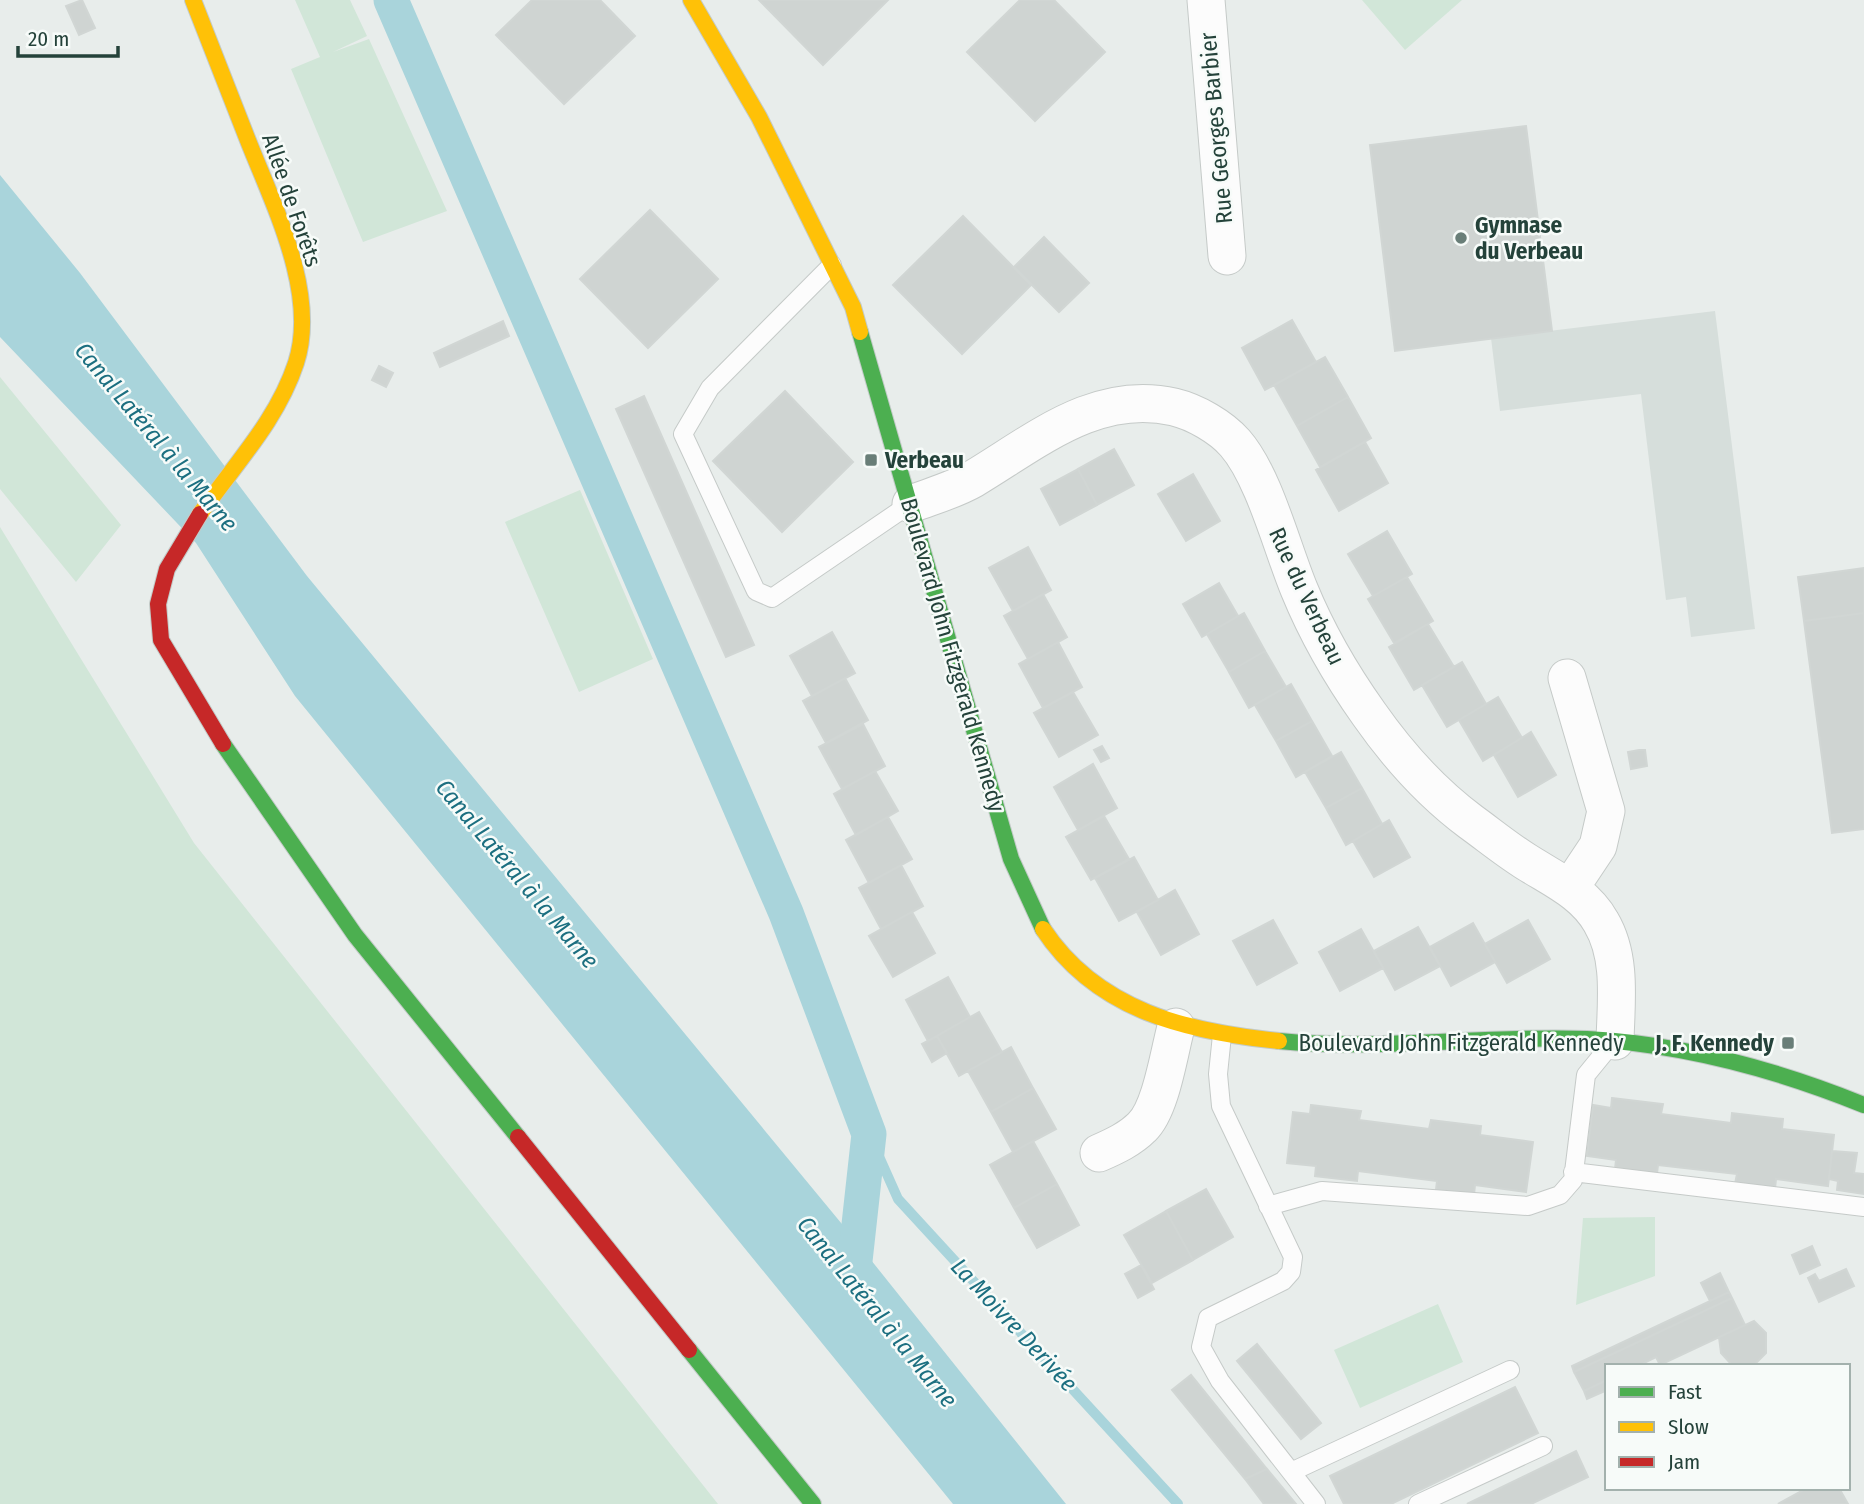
<svg xmlns="http://www.w3.org/2000/svg" width="1864" height="1504" viewBox="0 0 1864 1504" font-family="'Fira Sans Condensed',sans-serif">
	<style>
		.built { fill: #d6dedb }
		.green { fill: #d1e6d8 }
		.water { fill: #a9d4db }
		.lines { fill: none; stroke-linecap: round; stroke-linejoin: round }
		.stream { stroke: #a9d4db; stroke-width: 10 }
		.canal { stroke: #a9d4db; stroke-width: 35 }
		.building { fill: #cfd4d2; stroke: #d1d6d4; stroke-width: 2 }
		.lane-casing { stroke: #c5cac8; stroke-width: 20 }
		.street-casing { stroke: #c5cac8; stroke-width: 39 }
		.fast-casing { stroke: #c3cbc8; stroke-width: 18 }
		.slow-casing { stroke: #c3cbc8; stroke-width: 18 }
		.jam-casing { stroke: #c3cbc8; stroke-width: 18 }
		.lane { stroke: #fcfcfc; stroke-width: 18 }
		.street { stroke: #fcfcfc; stroke-width: 37 }
		.fast { stroke: #4caf50; stroke-width: 16 }
		.slow { stroke: #ffc107; stroke-width: 16 }
		.jam { stroke: #c62828; stroke-width: 16 }
		.poi-dot { fill: #697e78; stroke: #f7fbf9; stroke-width: 2.5 }
		.labels { text-anchor: middle; stroke-width: 5; stroke-linejoin: round; paint-order: stroke }
		.street-label { font-size: 23px; fill: #24423a; stroke: #f7fbf9 }
		.poi-label { font-size: 23px; font-weight: bold; fill: #24423a; stroke: #f7fbf9; text-anchor: start }
		.water-label { font-size: 24px; font-style: italic; fill: #1c6f80; stroke: #f7fbf9 }
	</style>
	<rect width="100%" height="100%" fill="#e8edeb"/>
	<path class="built" d="M1715 311 1755 629 1691 637 1686 597 1666 600 1641 394 1500 411 1491 338Z"/>
	<path class="green" d="M295 0H350L367 36 333 52 369 39 447 211 363 242 291 69 320 57Z
		M1362 0H1462L1405 50Z
		M0 377 121 525 76 582 0 489Z
		M580 490 653 659 579 692 505 522Z
		M0 527 194 843 718 1504H0Z
		M1655 1217V1276L1576 1305 1583 1218Z
		M1438 1304 1463 1362 1360 1408 1334 1350Z"/>
	<path class="water" d="M0 175 80 273 307 576 851 1235 1066 1504H953L295 696 196 543 0 337Z"/>
	<g class="lines">
		<path class="stream" d="M869 1134 898 1199 1178 1504"/>
		<path class="canal" d="M391 0 786 913 869 1134 853 1279"/>
	</g>
	<path class="building" d="M82 0 95 28 79 35 66 6Z
		M532 0H600L635 36 564 104 496 35Z
		M759 0H888L823 65Z
		M1020 0H1054L1105 52 1035 121 967 52Z
		M1526 126 1552 331 1395 351 1370 145Z
		M650 210 718 279 648 348 580 279Z
		M963 216 1031 285 962 354 893 285Z
		M1044 237 1089 283 1059 312 1014 267Z
		M1292 320 1316 362 1265 390 1242 348Z
		M503 321 509 336 440 367 434 353Z
		M1325 357 1348 397 1297 426 1274 385Z
		M379 366 393 373 386 387 372 380Z
		M785 391 853 462 782 532 713 461Z
		M644 396 754 645 726 657 616 409Z
		M1348 397 1371 438 1320 467 1297 426Z
		M1365 442 1388 483 1339 511 1316 470Z
		M1114 449 1134 485 1097 505 1078 469Z
		M1078 469 1097 505 1060 525 1041 489Z
		M1193 474 1220 521 1186 541 1158 494Z
		M1387 531 1412 574 1373 596 1348 554Z
		M1028 547 1051 590 1013 611 989 568Z
		M1864 568V613L1804 621 1798 577Z
		M1407 577 1433 621 1394 643 1368 599Z
		M1219 583 1238 616 1202 637 1183 604Z
		M1043 594 1067 637 1028 659 1004 616Z
		M1244 613 1265 651 1229 672 1207 634Z
		M1864 613V829L1832 833 1804 621Z
		M1428 624 1454 667 1414 690 1389 647Z
		M832 632 855 673 812 696 790 656Z
		M1058 642 1082 687 1043 708 1019 664Z
		M1265 651 1286 687 1249 708 1229 672Z
		M1462 662 1486 704 1447 727 1422 685Z
		M845 678 868 720 826 743 803 701Z
		M1291 684 1312 721 1276 741 1255 705Z
		M1073 692 1098 735 1059 757 1034 713Z
		M1498 697 1522 738 1483 761 1459 720Z
		M1312 721 1332 756 1296 777 1276 741Z
		M863 724 885 766 842 789 819 747Z
		M1531 732 1556 775 1518 797 1494 755Z
		M1102 746 1109 758 1101 762 1094 750Z
		M1639 750H1645L1647 766 1631 769 1628 752Z
		M1341 752 1362 788 1326 808 1305 772Z
		M1093 764 1117 808 1078 830 1054 787Z
		M875 771 898 811 856 835 834 794Z
		M1362 788 1382 824 1346 845 1326 808Z
		M1104 816 1129 859 1091 880 1066 837Z
		M888 817 912 859 869 883 846 840Z
		M1389 820 1410 857 1374 877 1353 841Z
		M1134 857 1158 900 1119 921 1095 878Z
		M901 865 923 906 881 929 859 888Z
		M1175 890 1199 934 1161 955 1137 912Z
		M912 912 935 953 893 977 869 936Z
		M1273 920 1297 963 1257 985 1233 941Z
		M1528 920 1550 959 1507 983 1485 944Z
		M1473 923 1495 962 1451 986 1430 947Z
		M1418 927 1440 966 1395 990 1374 951Z
		M1361 929 1383 968 1340 991 1319 952Z
		M948 977 970 1017 928 1041 906 1000Z
		M979 1012 1002 1052 959 1076 937 1036Z
		M937 1036 947 1053 932 1062 922 1044Z
		M1011 1047 1033 1088 991 1112 968 1071Z
		M1033 1088 1056 1129 1013 1152 991 1112Z
		M1612 1098 1663 1104 1661 1114 1731 1123 1732 1113 1783 1119 1782 1129 1834 1135 1828 1186 1776 1179 1775 1189 1735 1184 1737 1174 1658 1165 1657 1174 1615 1169 1616 1160 1587 1156 1593 1105 1611 1108Z
		M1311 1105 1361 1111 1359 1120 1429 1129 1431 1120 1481 1126 1480 1135 1533 1142 1526 1192 1475 1185 1474 1195 1436 1190 1437 1181 1358 1171 1357 1181 1315 1176 1316 1166 1287 1163 1293 1112 1310 1114Z
		M1033 1141 1057 1184 1014 1208 990 1165Z
		M1832 1151 1857 1153 1854 1173 1864 1174V1194L1837 1190 1838 1181 1829 1179Z
		M1057 1184 1079 1225 1037 1248 1014 1208Z
		M1206 1189 1233 1237 1193 1260 1166 1211Z
		M1166 1211 1193 1260 1152 1283 1124 1235Z
		M1812 1246 1820 1265 1800 1274 1792 1255Z
		M1141 1265 1154 1289 1138 1298 1125 1274Z
		M1846 1269 1854 1286 1819 1302 1808 1278 1815 1274 1819 1281Z
		M1720 1273 1729 1292 1710 1301 1701 1283Z
		M1729 1292 1732 1298 1574 1372 1572 1366Z
		M1732 1298 1745 1325 1660 1365 1656 1357 1638 1366H1607V1380L1584 1391 1574 1372Z
		M1754 1321 1766 1333V1353L1754 1365H1732L1721 1353 1719 1337Z
		M1257 1344 1321 1423 1301 1439 1237 1361Z
		M1191 1375 1267 1469 1245 1479 1172 1390Z
		M1607 1380V1390L1587 1399 1584 1391Z
		M1515 1387 1538 1433 1391 1504H1344L1330 1476Z
		M1576 1451 1588 1477 1531 1504H1467Z
		M1267 1469 1296 1504H1264L1245 1479Z
		M1807 1488H1839L1848 1504H1778Z"/>
	<g class="lines">
		<defs>
			<path id="lane" d="M832 265 710 388 683 434 756 591 772 598 910 504
				M1222 1035 1218 1074 1221 1106 1293 1257 1291 1272 1283 1281 1208 1318 1201 1347 1220 1381 1316 1504
				M1573 1172 1864 1207
				M1268 1206 1322 1191 1528 1206 1560 1195 1573 1180 1586 1075 1613 1042
				M1291 1472 1510 1370
				M1418 1504 1543 1446"/>
			<path id="street" d="M1206 0 1227 256
				M911 504C932 496 954 490 973 479 1035 442 1096 389 1174 407 1195 412 1221 427 1235 443 1264 476 1282 548 1299 589 1317 633 1342 676 1369 714 1397 754 1432 793 1471 822 1489 835 1506 849 1525 861 1553 879 1584 892 1601 922 1622 957 1616 1002 1615 1041
				M1567 678 1606 811 1598 846 1570 888
				M1099 1153C1115 1146 1130 1139 1142 1127 1161 1109 1169 1053 1176 1027"/>
			<path id="fast" d="M860 332 1011 859 1043 929
				M223 744 355 935 518 1137
				M1279 1041C1382 1051 1484 1035 1587 1039 1683 1044 1775 1069 1864 1105
				M689 1350 813 1504"/>
			<path id="slow" d="M193 0C211 46 229 92 247 138 272 202 319 293 296 363 277 421 234 465 200 514
				M691 0 759 117 853 307 860 332
				M1043 929C1097 1011 1188 1032 1279 1041"/>
			<path id="jam" d="M200 514 167 569 158 604 161 640 223 744
				M518 1137 689 1350"/>
		</defs>
		<use href="#lane" class="lane-casing"/>
		<use href="#street" class="street-casing"/>
		<use href="#fast" class="fast-casing"/>
		<use href="#slow" class="slow-casing"/>
		<use href="#jam" class="jam-casing"/>
		<use href="#lane" class="lane"/>
		<use href="#street" class="street"/>
		<use href="#fast" class="fast"/>
		<use href="#slow" class="slow"/>
		<use href="#jam" class="jam"/>
	</g>
	<g class="poi-dot">
		<circle cx="1461" cy="238" r="7"/>
		<rect x="864" y="453" width="14" height="14" rx="3.5"/>
		<rect x="1781" y="1036" width="14" height="14" rx="3.5"/>
	</g>
	<g class="labels">
		<g class="street-label">
			<text transform="translate(1216 128) rotate(-95)" y="8">Rue Georges Barbier</text>
			<text transform="translate(292 200) rotate(71)" y="8">Allée de Forêts</text>
			<text transform="translate(1307 596) rotate(65)" y="8">Rue du Verbeau</text>
			<text transform="translate(953 655) rotate(74)" y="8">Boulevard John Fitzgerald Kennedy</text>
			<text x="1461" y="1051">Boulevard John Fitzgerald Kennedy</text>
		</g>
		<g class="poi-label">
			<text x="1475" y="233">Gymnase<tspan x="1475" dy="26">du Verbeau</tspan></text>
			<text x="885" y="468">Verbeau</text>
			<text x="1774" y="1051" text-anchor="end">J. F. Kennedy</text>
		</g>
		<g class="water-label">
			<text transform="translate(156 437) rotate(50)" y="8">Canal Latéral à la Marne</text>
			<text transform="translate(517 874) rotate(50)" y="8">Canal Latéral à la Marne</text>
			<text transform="translate(877 1312) rotate(51)" y="8">Canal Latéral à la Marne</text>
			<text transform="translate(1014 1325) rotate(47)" y="8">La Moivre Derivée</text>
		</g>
	</g>
	<rect x="1605" y="1364" width="245" height="126" fill="#f7fbf9" stroke="#a3b1ad" stroke-width="2"/>
	<rect x="1619" y="1387" width="35" height="10" fill="#4caf50" stroke="#a3b1ad" stroke-width="2"/>
	<text x="1668" y="1399" font-size="21" fill="#24423a">Fast</text>
	<rect x="1619" y="1422" width="35" height="10" fill="#ffc107" stroke="#a3b1ad" stroke-width="2"/>
	<text x="1668" y="1434" font-size="21" fill="#24423a">Slow</text>
	<rect x="1619" y="1457" width="35" height="10" fill="#c62828" stroke="#a3b1ad" stroke-width="2"/>
	<text x="1668" y="1469" font-size="21" fill="#24423a">Jam</text>
	<path d="M18 46v10h100v-10" fill="none" stroke="#24423a" stroke-width="3.5"/>
	<text x="28" y="46" font-size="21" fill="#24423a" stroke="#f7fbf9" stroke-width="5" paint-order="stroke">20 m</text>
</svg>
